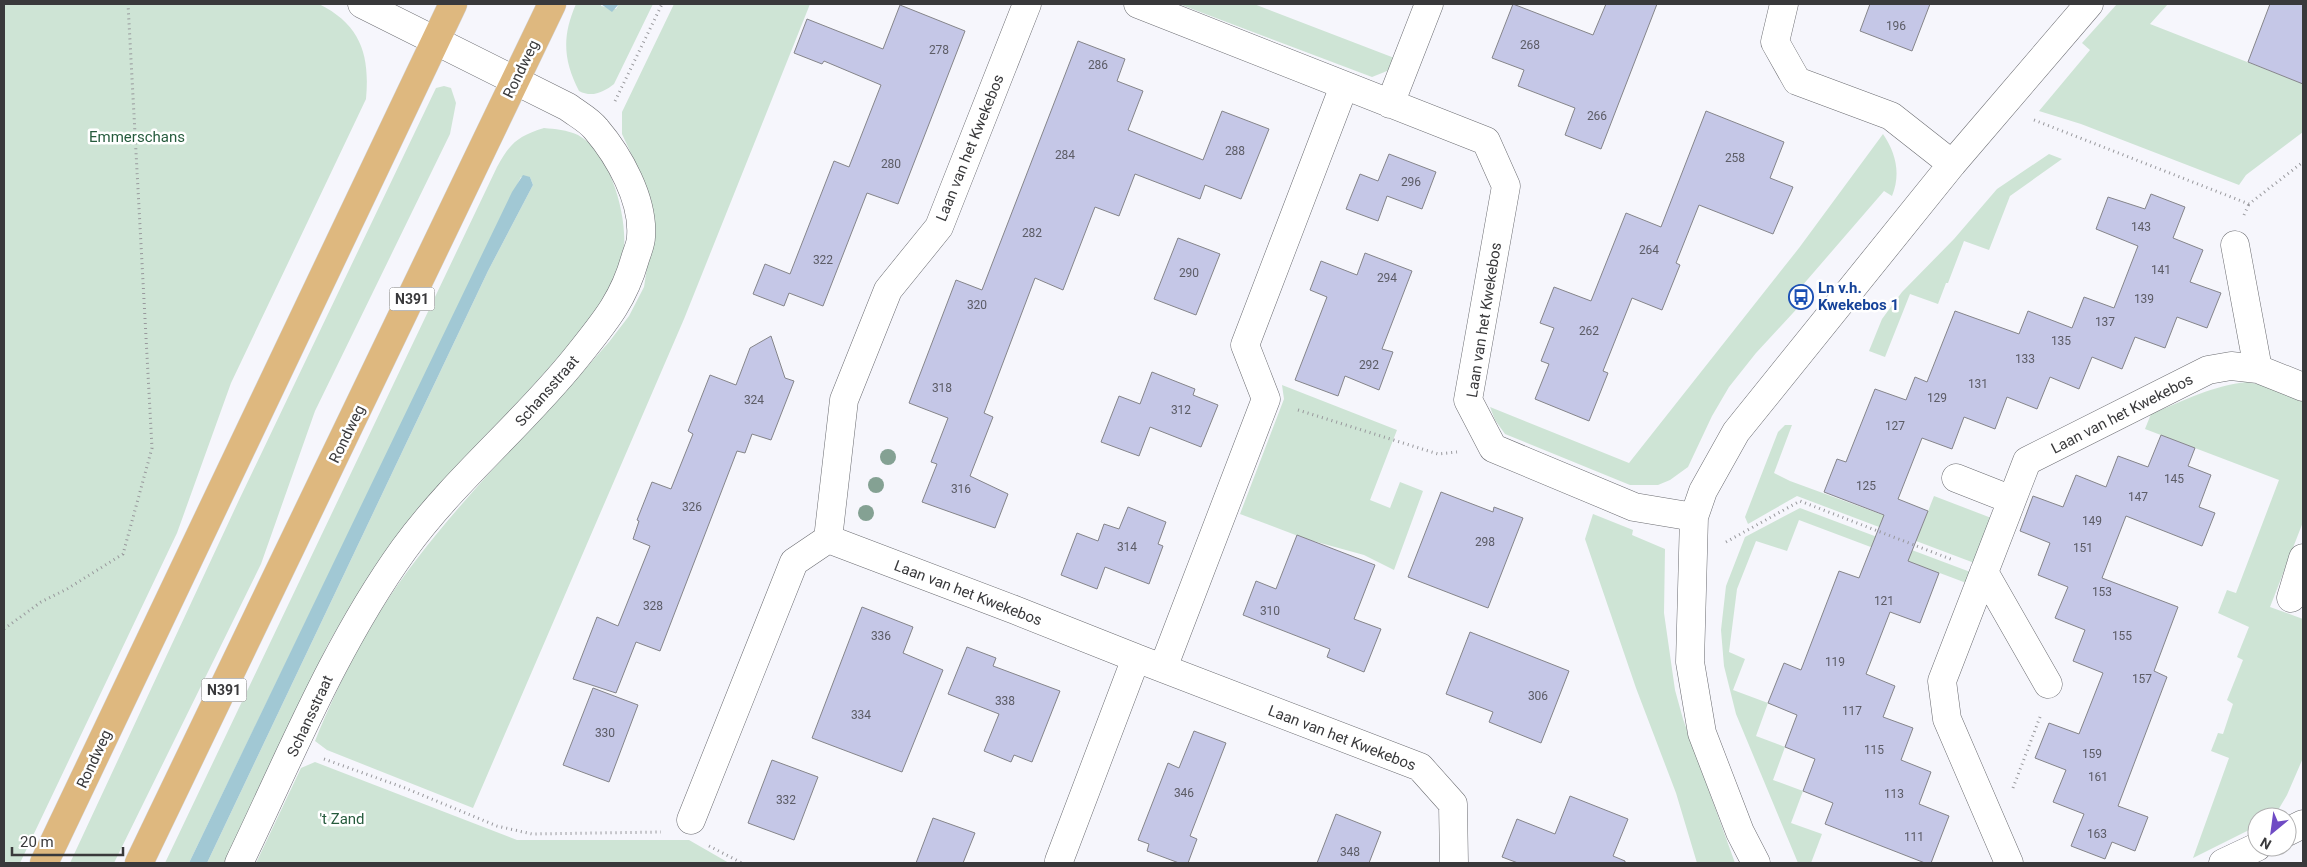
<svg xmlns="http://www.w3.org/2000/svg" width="2307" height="867" viewBox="0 0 2307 867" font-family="Roboto,sans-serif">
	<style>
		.green { fill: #cee4d5 }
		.water { fill: #a1c8d4 }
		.building { fill: #c5c7e7; stroke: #85858a }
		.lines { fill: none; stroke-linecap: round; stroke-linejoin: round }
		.street-casing { stroke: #6b6c71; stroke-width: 29 }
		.primary-casing { stroke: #d3d3d4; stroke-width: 29 }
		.path { stroke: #98989c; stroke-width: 3; stroke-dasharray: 1 4; stroke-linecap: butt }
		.street { stroke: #fff; stroke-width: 28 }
		.primary { stroke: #deb87f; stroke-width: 28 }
		.tree { fill: #84a193 }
		.labels { text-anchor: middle; stroke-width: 5; stroke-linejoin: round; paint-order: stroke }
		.number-label { font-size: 12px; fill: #5c5c66 }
		.shield { fill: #fff; stroke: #747476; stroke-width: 1 }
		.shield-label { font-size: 14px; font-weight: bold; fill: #39393b }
		.street-label { font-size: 15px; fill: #39393b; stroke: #fff }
		.park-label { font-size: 15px; fill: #265b3d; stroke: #fff }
		.transit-label { font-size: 15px; font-weight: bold; fill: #164399; stroke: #fff; text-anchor: start }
	</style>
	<rect width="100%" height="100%" fill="#f6f6fc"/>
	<path class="green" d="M4 4H319C361 25 370 55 366 99L231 383 177 533 20 863H4Z
		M576 4H601V6L616 9 619 4H653L614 84C604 92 592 98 579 91 563 60 562 36 576 4Z
		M674 4H810L684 319 473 808 327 750 315 741C341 677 374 614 416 560 475 483 546 415 609 342L629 316 644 287 650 248 641 175 622 134V112Z
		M1179 4H1254L1397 59 1387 71 1372 77Z
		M2117 4H2168L2150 24 2303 84V132L2246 175 2239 185 2081 124 2039 111 2090 50 2082 43Z
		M444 86 451 88 456 103 450 134 315 411 261 564 114 863H70L239 500 436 88Z
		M544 128C555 129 567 130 578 135 610 152 627 214 624 248 623 257 620 266 618 274 612 295 595 313 583 330L408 525 362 587 328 644 224 863H207L488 271 533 185 530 177H521L189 863H165L497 167C510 143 518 136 544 128Z
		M1883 134C1896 153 1901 174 1892 196L1884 191 1795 294 1804 301 1756 353 1729 387 1712 416 1688 467 1670 480 1658 485H1630L1505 434 1495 420 1490 407 1629 463 1799 248Z
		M2049 154 2062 159 2010 196 1989 250 1964 241 1948 283H1946L1938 304 1910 294 1885 357 1869 351 1882 319 1902 292 1954 239 1997 189Z
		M2247 382 2267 386 2303 400V522L2270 607 2303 619V758L2287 795 2274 817H2257V826L2193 858 2229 758 2211 751 2218 733 2223 734 2233 704 2227 700 2243 660 2237 657 2249 627 2218 613 2227 590 2236 593 2279 480 2145 429 2151 414C2183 401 2214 385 2247 382Z
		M1282 385 1397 430 1370 500 1390 508 1400 482 1423 491 1394 570 1364 555 1306 539 1240 514 1284 399Z
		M1785 425H1792L1774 473 1790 481 1921 529 1934 496 1994 519 1977 564 1797 496 1748 524 1745 517 1778 432Z
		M1800 508 1973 573 1969 584 1799 520 1787 551 1756 541 1737 589 1729 652 1745 659 1733 690 1768 703 1756 736 1785 747 1773 780 1803 791 1791 823 1822 834 1811 863H1798L1736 714 1724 666 1721 630 1726 586 1745 537Z
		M1593 514 1633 530 1632 535 1665 549 1664 613 1675 690 1683 719 1735 863H1697L1676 793 1636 688 1585 539Z
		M315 762 517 840H689L729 863H256L301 768Z"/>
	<path class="water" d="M601 4H619L612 12Z
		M523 175 530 177 533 185 488 271 207 863H189L512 192Z"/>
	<path class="building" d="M1513 4 1593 35 1606 4H1657L1601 149 1565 135 1575 108 1518 86 1524 70 1492 58Z
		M1870 4H1930L1912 51 1860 31Z
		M2270 4H2303V84L2248 62Z
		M900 5 965 31 898 204 867 193 823 306 789 293 784 306 753 294 765 264 790 274 834 161 849 167 881 85 824 61 822 64 794 53 807 19 883 49Z
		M1078 41 1125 59 1117 81 1143 91 1128 130 1203 160 1222 111 1269 129 1241 199 1205 185 1200 199 1135 174 1119 216 1095 207 1063 290 1035 278 984 413 993 417 970 476 1008 494 995 528 922 502 937 464 931 462 948 418 909 403 956 280 982 290Z
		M1706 111 1784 142 1770 178 1793 187 1773 234 1699 205 1676 263 1680 265 1662 310 1632 298 1603 371 1608 373 1589 421 1535 399 1549 364 1541 361 1554 328 1540 323 1554 287 1591 301 1626 213 1661 227Z
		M1389 154 1436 172 1422 209 1387 196 1378 221 1346 209 1360 174 1378 181Z
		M2151 194 2185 207 2173 238 2203 250 2190 282 2221 293 2207 328 2177 317 2165 348 2135 337 2122 369 2092 357 2079 389 2050 377 2037 409 2007 397 1995 429 1964 417 1952 449 1922 438 1898 499 1928 511 1908 561 1939 573 1920 623 1890 612 1866 674 1895 686 1883 717 1913 728 1901 760 1931 772 1919 804 1949 816 1931 863H1925L1825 824 1833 803 1803 791 1815 759 1785 747 1797 715 1768 703 1784 663 1801 670 1839 571 1859 578 1884 515 1824 492 1837 459 1846 462 1875 389 1906 400 1915 377 1927 382 1955 311 2019 334 2028 311 2072 328 2084 297 2114 308 2138 246 2096 229 2108 197 2145 209Z
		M1178 238 1220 254 1196 315 1154 299Z
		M1365 253 1412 271 1382 349 1393 352 1379 390 1345 376 1338 396 1295 380 1327 297 1310 290 1321 261 1357 275Z
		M771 336 785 378 794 381 771 440 752 434 745 453 737 451 660 651 636 642 616 693 573 679 597 617 618 626 650 546 633 539 639 521 637 520 652 482 671 489 693 434 688 431 710 375 736 385 750 348Z
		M1152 372 1195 389 1193 395 1218 405 1201 447 1150 427 1139 456 1101 442 1119 396 1140 404Z
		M2161 435 2195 448 2188 466 2211 475 2199 507 2215 513 2202 546 2126 516 2102 578 2178 607 2154 671 2167 677 2118 806 2148 817 2135 851 2112 842 2105 859 2071 846 2084 814 2053 802 2066 770 2035 758 2049 723 2079 734 2103 673 2073 661 2085 630 2055 618 2068 587 2038 575 2050 543 2020 531 2033 496 2063 507 2076 475 2106 487 2118 456 2148 467Z
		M1441 492 1493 512 1494 507 1523 518 1488 608 1408 577Z
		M1128 507 1166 522 1158 544 1163 546 1149 584 1105 567 1097 589 1061 575 1077 533 1098 541 1104 524 1119 529Z
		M1297 535 1375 565 1354 619 1381 629 1364 672 1327 657 1330 649 1243 615 1256 581 1276 589Z
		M862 607 913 627 903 653 943 670 902 772 812 738Z
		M1470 632 1569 671 1541 743 1489 722 1493 712 1446 694Z
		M967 647 996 658 993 666 1060 691 1032 762 1014 755 1011 762 984 751 999 714 948 694Z
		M593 688 638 705 609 782 563 765Z
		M1194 731 1226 743 1190 836 1197 839 1188 863H1179L1147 851 1149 844 1138 840 1168 763 1179 768Z
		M772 760 818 777 794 840 748 823Z
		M1570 796 1628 819 1613 856 1625 861V863H1518L1502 857 1517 819 1555 834Z
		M1336 814 1381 832 1369 863H1317Z
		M933 818 975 833 963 863H916Z"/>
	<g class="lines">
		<defs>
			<path id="street" d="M1027 4 939 227 888 290 844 400 828 539 1015 610 1136 658
				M1138 4 1486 141 1506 186 1468 400 1493 448 1634 507 1694 517
				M1784 4 1775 42 1797 81 1891 116 1952 164
				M1390 104 1429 4
				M2235 245 2258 369
				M1956 478 2012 500
				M1984 572 2048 684
				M2291 598 2303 558
				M1163 668 1266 399 1245 345 1344 86
				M691 820 794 562 828 539
				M2287 832 2303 824
				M1059 861 1136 658 1420 767 1453 804 1454 863
				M239 863C290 757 335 645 404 549 454 480 522 425 575 359 602 325 623 302 635 259 637 252 641 244 641 237 644 200 619 156 596 129 589 120 577 114 568 107L362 4
				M1756 863 1740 832 1702 733 1690 662 1694 517 1703 491 1736 432 1952 164 2089 4
				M2009 863 1947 719 1942 681 2027 461 2208 370 2231 366 2258 369 2303 387
				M2223 863 2257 847"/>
			<path id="primary" d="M44 863 453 4
				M139 863 552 4"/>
		</defs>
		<use href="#street" class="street-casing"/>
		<use href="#primary" class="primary-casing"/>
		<path class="path" d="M615 101 662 4
			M2034 120 2249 204 2303 162
			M2244 215 2249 204
			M1298 410 1438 454 1457 452
			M1726 542 1800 501 1953 560
			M4 629 41 602 67 589 123 554 152 448 128 4
			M324 759 405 788 497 826 532 834 661 832
			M2013 788 2040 717
			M709 846 742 863"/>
		<use href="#street" class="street"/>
		<use href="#primary" class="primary"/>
	</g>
	<g class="tree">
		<circle cx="888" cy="457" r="8"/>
		<circle cx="876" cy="485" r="8"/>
		<circle cx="866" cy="513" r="8"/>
	</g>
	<defs>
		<symbol id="bus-ring" viewBox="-11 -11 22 22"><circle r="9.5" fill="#fff" stroke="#1a4fb4" stroke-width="1.5"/><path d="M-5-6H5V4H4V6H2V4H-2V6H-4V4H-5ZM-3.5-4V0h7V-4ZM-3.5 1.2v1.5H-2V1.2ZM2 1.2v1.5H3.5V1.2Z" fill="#1a4fb4"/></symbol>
	</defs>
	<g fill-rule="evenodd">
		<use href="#bus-ring" x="1787" y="283" width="28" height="28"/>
	</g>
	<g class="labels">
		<g class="number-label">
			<text x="1896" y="30">196</text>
			<text x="1530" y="49">268</text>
			<text x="939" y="54">278</text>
			<text x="1098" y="69">286</text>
			<text x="1597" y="120">266</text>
			<text x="1235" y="155">288</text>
			<text x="1065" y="159">284</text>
			<text x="1735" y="162">258</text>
			<text x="891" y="168">280</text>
			<text x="1411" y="186">296</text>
			<text x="2141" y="231">143</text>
			<text x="1032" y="237">282</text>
			<text x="1649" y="254">264</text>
			<text x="823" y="264">322</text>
			<text x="2161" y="274">141</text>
			<text x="1189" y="277">290</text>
			<text x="1387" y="282">294</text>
			<text x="2144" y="303">139</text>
			<text x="977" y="309">320</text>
			<text x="2105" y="326">137</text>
			<text x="1589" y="335">262</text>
			<text x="2061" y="345">135</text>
			<text x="2025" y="363">133</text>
			<text x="1369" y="369">292</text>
			<text x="1978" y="388">131</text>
			<text x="942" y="392">318</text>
			<text x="1937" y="402">129</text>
			<text x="754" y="404">324</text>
			<text x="1181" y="414">312</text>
			<text x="1895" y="430">127</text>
			<text x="2174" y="483">145</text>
			<text x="1866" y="490">125</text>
			<text x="961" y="493">316</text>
			<text x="2138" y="501">147</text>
			<text x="692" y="511">326</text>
			<text x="2092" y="525">149</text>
			<text x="1485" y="546">298</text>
			<text x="1127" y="551">314</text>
			<text x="2083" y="552">151</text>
			<text x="2102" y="596">153</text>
			<text x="1884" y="605">121</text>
			<text x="653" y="610">328</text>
			<text x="1270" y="615">310</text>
			<text x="881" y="640">336</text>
			<text x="2122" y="640">155</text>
			<text x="1835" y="666">119</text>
			<text x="2142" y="683">157</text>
			<text x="1538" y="700">306</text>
			<text x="1005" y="705">338</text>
			<text x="1852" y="715">117</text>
			<text x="861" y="719">334</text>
			<text x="605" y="737">330</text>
			<text x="1874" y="754">115</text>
			<text x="2092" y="758">159</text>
			<text x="2098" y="781">161</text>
			<text x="1184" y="797">346</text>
			<text x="1894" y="798">113</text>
			<text x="786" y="804">332</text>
			<text x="2097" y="838">163</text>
			<text x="1914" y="841">111</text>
			<text x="1350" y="856">348</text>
		</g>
		<g class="shield">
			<rect x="389.5" y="287.5" width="45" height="23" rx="4"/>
			<rect x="201.5" y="678.5" width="45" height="23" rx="4"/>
		</g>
		<g class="shield-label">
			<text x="412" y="304">N391</text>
			<text x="224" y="695">N391</text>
		</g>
		<g class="street-label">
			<text transform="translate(521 69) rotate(-64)" y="5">Rondweg</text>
			<text transform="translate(970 148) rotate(-68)" y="5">Laan van het Kwekebos</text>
			<text transform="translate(1484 320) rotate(-81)" y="5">Laan van het Kwekebos</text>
			<text transform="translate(547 391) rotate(-49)" y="5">Schansstraat</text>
			<text transform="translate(2122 414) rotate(-27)" y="5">Laan van het Kwekebos</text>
			<text transform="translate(347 434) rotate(-64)" y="5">Rondweg</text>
			<text transform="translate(968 593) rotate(21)" y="5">Laan van het Kwekebos</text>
			<text transform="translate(310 716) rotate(-65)" y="5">Schansstraat</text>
			<text transform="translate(1342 738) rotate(21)" y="5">Laan van het Kwekebos</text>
			<text transform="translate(94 759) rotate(-65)" y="5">Rondweg</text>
		</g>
		<g class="park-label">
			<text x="137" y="142">Emmerschans</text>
			<text x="342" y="824">'t Zand</text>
		</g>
		<g class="transit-label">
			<text x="1818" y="293">Ln v.h.<tspan x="1818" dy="17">Kwekebos 1</tspan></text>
		</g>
	</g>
	<rect width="2307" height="867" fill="none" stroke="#39393b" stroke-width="10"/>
	<g transform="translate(2272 832) rotate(209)"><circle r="24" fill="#ffffff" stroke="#b0b0b1"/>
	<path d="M0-4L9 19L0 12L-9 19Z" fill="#6f4bc4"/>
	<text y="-8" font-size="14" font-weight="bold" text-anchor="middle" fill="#39393b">N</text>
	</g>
	<path d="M12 847v8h111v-8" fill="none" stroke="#39393b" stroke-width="2.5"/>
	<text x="20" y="847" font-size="15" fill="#39393b" stroke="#ffffff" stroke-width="4" paint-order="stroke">20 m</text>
</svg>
